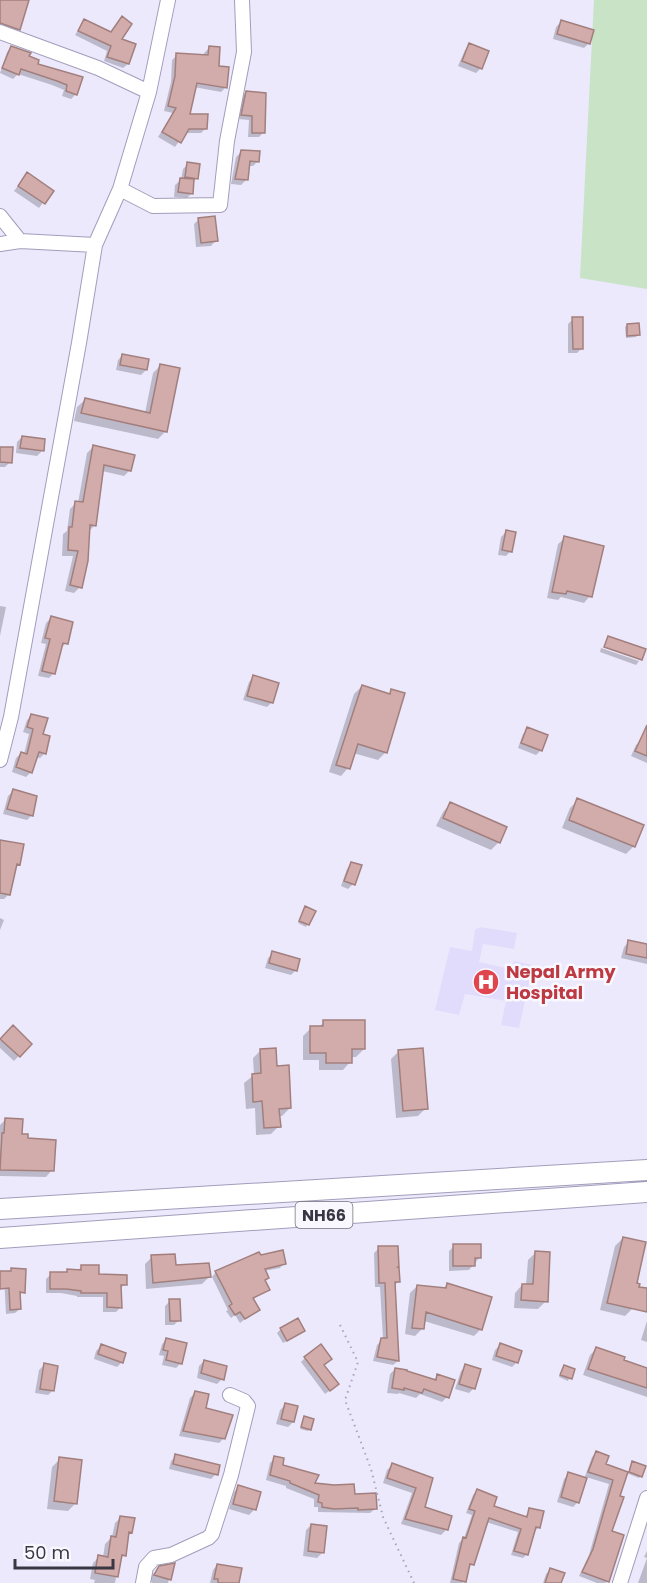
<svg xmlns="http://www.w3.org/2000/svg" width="647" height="1583" viewBox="0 0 647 1583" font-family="Poppins,sans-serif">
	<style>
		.built { fill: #e1dcfc }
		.green { fill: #c8e3c6 }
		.shadow { fill: #0003 }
		.building { fill: #d2acaa; stroke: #a27f7d; stroke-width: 1.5 }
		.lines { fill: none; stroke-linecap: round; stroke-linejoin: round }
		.minor-casing { stroke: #a29dbb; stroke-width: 16 }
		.highway-casing { stroke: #a29dbb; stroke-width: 22 }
		.path { stroke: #a6a4b5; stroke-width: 2; stroke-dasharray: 1.5 4.5; stroke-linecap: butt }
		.minor { stroke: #fff; stroke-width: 14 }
		.highway { stroke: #fff; stroke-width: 20 }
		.labels { text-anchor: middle; stroke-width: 5; stroke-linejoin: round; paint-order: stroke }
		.shield { fill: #f9f8ff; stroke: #73717b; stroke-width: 1.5 }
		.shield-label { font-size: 16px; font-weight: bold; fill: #393743 }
		.health-label { font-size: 18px; font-weight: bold; fill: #be3a42; stroke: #f9f8ff; text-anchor: start }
	</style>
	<rect width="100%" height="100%" fill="#ece9fd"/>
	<path class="built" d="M480 927 517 933 514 949 483 944 479 962 510 969 514 961 533 965 519 1028 501 1025 506 1001 465 994 459 1015 435 1010 450 947 472 951 475 930Z"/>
	<path class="green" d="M594 0H647V289L580 278Z"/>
	<path class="shadow" d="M0 0H28L18 29 14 33 0 28Z
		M84 21 119 40 134 45 128 64 123 68 104 61 107 51 75 35Z
		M561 22 589 43 584 48 553 39 556 27Z
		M470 45 487 52 481 68 476 73 458 66 465 50Z
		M12 47 28 57 36 65 81 78 76 94 71 99 62 96 64 90 52 85 18 74 13 79 0 73 7 52Z
		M209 48 226 87 221 92 194 87 188 115 206 128 201 133H185L175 147 158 137 173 113 164 111 171 82 172 60 177 55 204 57V53Z
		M246 92 263 133 259 137H248L249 120 238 119 242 97Z
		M241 152 258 161 253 166H248L246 180 241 185 231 184 236 157Z
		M188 164 197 178 193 182 192 193 187 198 174 197 175 185 181 180 183 169Z
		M27 174 52 191 39 208 14 191Z
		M199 219 216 240 211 246 196 247 194 224Z
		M573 319 582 348 577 353H568V324Z
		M627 325 638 335 636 337 626 338 625 327Z
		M123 355 146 370 141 375 116 370 118 360Z
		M161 365 166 431 158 439 74 421 77 407 85 400 145 413 153 373Z
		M22 437 42 451 37 456 16 453 17 442Z
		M93 447 130 470 124 476 102 471 95 525 88 532 80 587 74 593 65 591 73 556H62L63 534 67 531 70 509 76 503H78L87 453Z
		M0 448 10 462 5 467H0Z
		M506 532 511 551 506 556 498 555 501 537Z
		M565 538 590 596 584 603 561 597 558 600 547 598 558 544Z
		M0 606 6 607 0 636Z
		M51 618 66 643 61 648 54 673 49 678 38 676 46 644 41 643 46 623Z
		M601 648 639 661 636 665 600 652Z
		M254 677 272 702 267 707 243 700 249 682Z
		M362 686 388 695 392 691 386 752 378 760 353 753 348 768 341 776 329 772 354 694Z
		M32 715 41 735 45 753 40 758 36 757 31 772 26 777 12 772 16 758 21 753 24 754 29 734 23 732 27 720Z
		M528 729 541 750 536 755 518 748 523 734Z
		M641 740 647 743V763L631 756 636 745Z
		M13 791 32 815 27 820 3 814 8 796Z
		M578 800 634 846 626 854 562 828 570 808Z
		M450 804 499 842 491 850 436 826 443 812Z
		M0 841 19 864 15 868 9 894 4 899H0Z
		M352 864 353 884 348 889 341 886 347 869Z
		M304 910 314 911 306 927 298 923Z
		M0 918 4 920 0 930Z
		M629 942 647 945V964L621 958 624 947Z
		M273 953 296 970 291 975 265 968 268 958Z
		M324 1022 364 1049 356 1057H351L350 1062 343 1070H319V1060H303V1036L311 1028H318Z
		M13 1028 30 1044 14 1061 0 1048V1041Z
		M261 1050 276 1068 290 1108 282 1116H278L279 1126 271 1134 256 1135 255 1108 246 1109 244 1083 254 1075 253 1058Z
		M399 1051 426 1108 418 1116 396 1118 391 1059Z
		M5 1120 52 1170 46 1177 0 1176V1125Z
		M623 1238 635 1284 633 1308 625 1316 600 1310 615 1246Z
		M454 1246 480 1257 469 1270 449 1271V1251Z
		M379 1248 398 1267 396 1268 398 1282 394 1286 398 1361 393 1365 373 1361 377 1345 383 1339 380 1287H375L374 1253Z
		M535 1253 546 1301 538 1309 514 1308 515 1293 522 1285H526L528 1260Z
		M152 1257 174 1267 209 1277 202 1284 146 1289 145 1264Z
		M260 1257 284 1263 280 1268 264 1271V1281L269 1290 252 1300 258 1309 240 1323 235 1315 231 1318 226 1311 228 1310 212 1277 216 1272Z
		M82 1266 97 1275 125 1284 120 1289V1308L116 1312H103V1297H77V1296L61 1293H46V1279L51 1274H65L68 1271H77Z
		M12 1270 23 1292 19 1296 20 1309 15 1313 6 1314 4 1277Z
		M448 1284 481 1329 474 1336 424 1321 423 1328 415 1336 405 1334 410 1293 417 1286 443 1289Z
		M170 1301 179 1320 174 1325H165V1306Z
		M647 1321V1342L641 1340Z
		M281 1329 299 1334 283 1343 277 1333Z
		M167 1339 181 1363 176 1368 162 1365 164 1356 159 1355 162 1344Z
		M500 1345 517 1362 512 1367 492 1360 495 1350Z
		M101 1346 122 1362 117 1367 94 1359 96 1351Z
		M596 1349 622 1361 647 1369V1397L583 1375 590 1355Z
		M305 1358 323 1365 333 1388 325 1394 301 1362Z
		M204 1361 222 1379 217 1384 197 1378 199 1366Z
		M44 1365 53 1390 48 1395 35 1393 39 1370Z
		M466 1366 474 1388 469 1393 455 1389 461 1371Z
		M564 1367 573 1370 568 1381 559 1377Z
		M395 1369 433 1380 438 1376 447 1397 442 1402 420 1394 416 1398 399 1393 398 1394 387 1393 390 1374Z
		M195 1393 224 1438 219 1443 179 1436 190 1398Z
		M285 1405 293 1422 288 1427 276 1424 280 1410Z
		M305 1418 310 1429 308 1431 300 1429Z
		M596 1453 604 1465 628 1473 633 1463 641 1476 639 1478 626 1473 610 1532 608 1581 605 1583H597L579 1576 589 1555 609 1484 586 1477 578 1502 573 1507 557 1502 564 1479 569 1474 584 1479 592 1457Z
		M176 1456 216 1474 211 1479 169 1469 171 1461Z
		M275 1458 281 1466 313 1484 354 1495 375 1509 370 1513 318 1512V1507H314V1499L286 1488V1486L266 1480 270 1463Z
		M60 1459 76 1503 68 1511 47 1509 52 1467Z
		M392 1465 431 1479 423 1508 450 1517 446 1530 441 1535 401 1524 412 1493 383 1483 387 1470Z
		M239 1487 254 1510 249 1515 229 1509 234 1492Z
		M477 1491 492 1507 525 1518 529 1510 539 1527 535 1531 527 1554 523 1558 511 1555 518 1532 486 1522 472 1564 467 1569 465 1581 462 1583H450L459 1543 464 1538 472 1515 466 1513 473 1495Z
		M121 1517 131 1532 127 1536 124 1555 119 1560 115 1583H94L95 1580 90 1579 93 1563 99 1557H103L105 1544 112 1537 115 1523Z
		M311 1525 322 1553 317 1558 303 1556 306 1530Z
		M647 1551V1583H638L647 1558 644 1557Z
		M173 1565 168 1583H152L150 1577 159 1568Z
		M217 1565 238 1583H210L213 1570Z
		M551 1569 560 1583H543L546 1574Z"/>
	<path class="building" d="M0 0H29L20 30 0 23Z
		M122 16 132 24 122 39 136 44 129 64 107 57 111 46 78 31 84 19 111 32Z
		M561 20 594 30 590 44 557 34Z
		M469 43 489 51 482 69 462 61Z
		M11 46 31 53 29 56 39 60 38 64 83 77 77 95 66 91 67 85 57 81 21 69 19 75 2 68Z
		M209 46 220 47 219 66 229 67 227 88 197 83 190 114H208L207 129H189L181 143 162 132 176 108 168 106 175 76 176 53 208 55Z
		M246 91 266 93 265 133H252V116L241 115Z
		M241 150 260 151 259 162 250 161 248 180 235 179Z
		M187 162 200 164 198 179 185 177Z
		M27 172 54 191 45 204 18 186Z
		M180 178 194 179 193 194 178 192Z
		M215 216 218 241 201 243 198 218Z
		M572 317H583V349H573Z
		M639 323 640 335 627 336V324Z
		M122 354 149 359 147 370 120 365Z
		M160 364 180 368 167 432 81 413 85 398 150 413Z
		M22 436 45 439 44 451 20 448Z
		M93 445 135 455 131 471 104 465 96 526 90 525 88 561 82 588 70 585 78 551 68 550 69 527H72L75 501 83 502Z
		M0 447H13L12 463 0 462Z
		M506 530 516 532 512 552 502 550Z
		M564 536 604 546 592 597 567 591 566 594 552 592Z
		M51 616 73 622 68 644 63 643 55 674 42 671 50 639 45 638Z
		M608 636 646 649 642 660 604 647Z
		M253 675 279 683 273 703 247 696Z
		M362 685 390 694 391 689 405 693 387 753 358 744 350 769 336 765Z
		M31 714 48 718 43 734 50 736 46 754 39 752 32 773 16 767 21 752 27 754 33 729 27 727Z
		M647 725V756L635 751Z
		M527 727 548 735 542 751 521 743Z
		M13 789 37 796 33 816 7 809Z
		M577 798 644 825 635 847 569 820Z
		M450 802 507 827 500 843 443 818Z
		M0 840 24 844 20 865 17 864 10 895 0 893Z
		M351 862 362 865 355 885 344 881Z
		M305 906 316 911 309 925 299 921Z
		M628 940 647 944V958L626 954Z
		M272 951 300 959 297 971 269 963Z
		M323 1020H365V1049H352V1063H326V1053H310V1026H323Z
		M13 1025 32 1044 20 1057 0 1039Z
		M276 1048 277 1066 289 1065 291 1108 279 1109 281 1127 264 1128 262 1101 253 1102 252 1074 261 1073 260 1049Z
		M423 1048 428 1109 403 1111 398 1050Z
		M5 1118 23 1119 22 1134H28V1138L56 1140 54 1171 0 1170 2 1133H4Z
		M623 1237 646 1242 637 1283 640 1284 639 1287 647 1288V1312L607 1303Z
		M453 1244H481V1258H475V1266H453Z
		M378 1246H398L399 1267H397L399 1268 400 1282H395L399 1361 377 1357 381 1338H387L385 1283H379Z
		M283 1250 286 1264 265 1269 269 1278 265 1280 270 1290 253 1298 260 1310 245 1319 240 1312 235 1315 229 1306 232 1304 215 1271 259 1252 261 1255Z
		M535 1251 550 1252 548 1302 521 1300 522 1284H533Z
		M175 1254 176 1265 209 1263 211 1277 153 1283 151 1255Z
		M81 1265H99V1274L127 1275V1285H121L122 1308 107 1307V1293H81V1291L66 1289H50V1272H67V1269L81 1270Z
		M11 1268 26 1269 25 1293 20 1292 21 1309 10 1310 9 1288 0 1289V1271H11Z
		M447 1283 492 1297 482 1330 426 1312 424 1329 412 1328 417 1285 446 1288Z
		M169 1299H180L181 1321H170Z
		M298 1318 305 1331 287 1341 280 1328Z
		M166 1338 187 1343 182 1364 166 1360 168 1351 163 1350Z
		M500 1343 522 1351 518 1363 496 1356Z
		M101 1344 126 1353 123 1363 98 1354Z
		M321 1344 332 1359 324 1365 339 1384 330 1391 304 1357Z
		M596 1347 625 1357 624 1360 647 1368V1388L588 1369Z
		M204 1360 227 1366 224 1380 201 1373Z
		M44 1363 58 1366 54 1391 40 1389Z
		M465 1364 481 1369 475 1389 459 1384Z
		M564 1365 575 1369 572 1379 560 1375Z
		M395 1368 407 1370V1371L436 1380 437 1374 455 1380 449 1398 424 1389 422 1393 404 1388V1390L392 1388Z
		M195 1391 209 1394 206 1408 233 1415 225 1439 183 1431Z
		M285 1403 298 1406 294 1422 281 1419Z
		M304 1416 314 1419 311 1430 301 1427Z
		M596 1451 609 1456 606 1464 628 1472 620 1496 624 1497 612 1531 624 1535 609 1582 582 1572 593 1549 613 1480 588 1472Z
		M175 1454 220 1465 218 1475 173 1464Z
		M274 1456 284 1458 283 1465 319 1475 315 1483 334 1485 354 1484 355 1494 376 1493 377 1509 358 1510V1508L334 1509 322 1507V1503L318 1502 319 1495 290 1483V1481L270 1475Z
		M59 1457 82 1460 77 1504 54 1501Z
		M632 1461 646 1466 642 1477 629 1472Z
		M392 1463 433 1478 425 1507 452 1516 448 1530 405 1519 416 1488 387 1478Z
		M568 1472 587 1478 579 1503 561 1497Z
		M238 1485 261 1492 256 1510 233 1504Z
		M477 1489 497 1497 494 1506 527 1517 529 1508 544 1511 540 1528 536 1527 528 1555 514 1551 521 1529 489 1518 474 1565 470 1564 466 1582 453 1579 463 1537 466 1538 475 1511 469 1509Z
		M120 1516 135 1518 132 1533 129 1532 126 1556 122 1555 118 1577 95 1573 98 1555 108 1557 111 1536 116 1537Z
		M311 1524 327 1526 324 1553 308 1551Z
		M175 1563 171 1580 154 1575 159 1566Z
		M217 1564 242 1568 239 1583H218V1579H214Z
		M550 1568 565 1573 561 1583H545Z"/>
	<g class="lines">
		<defs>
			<path id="minor" d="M0 32 98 68 149 92
				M120 189 153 206 220 205 227 141 244 52 242 0
				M0 216 20 241
				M0 244 20 241 95 245
				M0 760 11 717 79 343 95 245 120 189 149 92 168 0
				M143 1583 146 1567 154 1558 171 1555 208 1538 212 1534 231 1475 248 1406 244 1401 230 1395
				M620 1583 647 1498"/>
			<path id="highway" d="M0 1209 647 1170
				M0 1238 647 1192"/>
		</defs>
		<use href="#minor" class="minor-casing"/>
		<use href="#highway" class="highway-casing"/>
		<path class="path" d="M340 1325 358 1362 345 1400 371 1469 383 1517 414 1583"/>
		<use href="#minor" class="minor"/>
		<use href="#highway" class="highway"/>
	</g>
	<defs>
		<symbol id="hospital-disc" viewBox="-11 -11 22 22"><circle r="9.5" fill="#e0444e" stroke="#f9f8ff"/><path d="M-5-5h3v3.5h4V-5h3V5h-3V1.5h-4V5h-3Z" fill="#fff"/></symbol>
	</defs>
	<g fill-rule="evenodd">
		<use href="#hospital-disc" x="471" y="967" width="30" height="30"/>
	</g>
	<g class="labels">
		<rect class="shield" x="295.5" y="1202" width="57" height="26" rx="4.5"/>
		<g class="shield-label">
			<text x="324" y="1221">NH66</text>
		</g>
		<g class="health-label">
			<text x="506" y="978">Nepal Army<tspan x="506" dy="21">Hospital</tspan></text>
		</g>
	</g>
	<path d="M15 1559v9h98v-9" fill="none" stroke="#393743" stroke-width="3"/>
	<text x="24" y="1559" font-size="18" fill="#393743" stroke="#f9f8ff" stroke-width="4.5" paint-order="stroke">50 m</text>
</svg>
